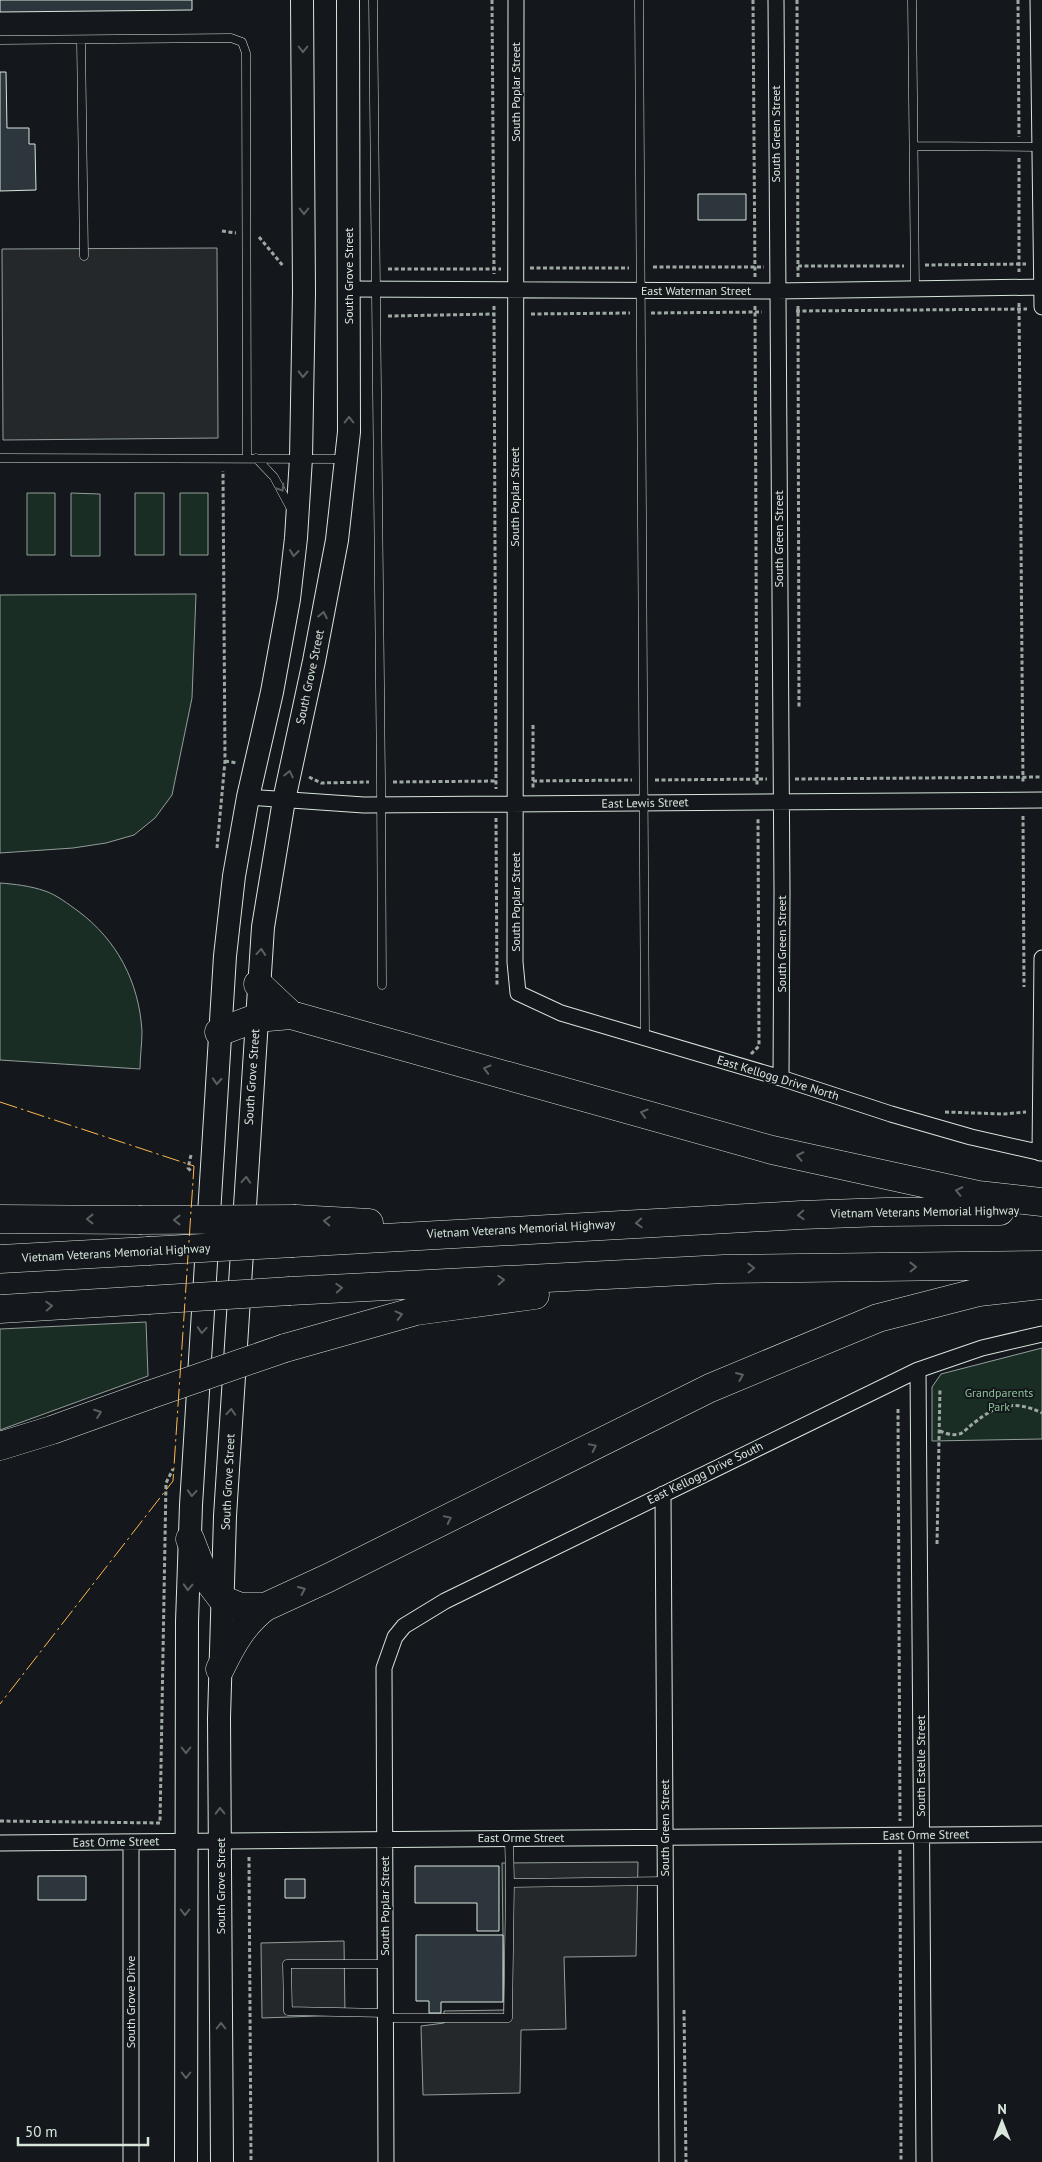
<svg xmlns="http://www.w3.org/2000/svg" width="1042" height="2162" viewBox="0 0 1042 2162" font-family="'PT Sans',sans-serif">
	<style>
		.green { fill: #1a2d24; stroke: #939e99 }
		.parking { fill: #24282b; stroke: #939e99 }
		.building { fill: #2c363c; stroke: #d8e6dc }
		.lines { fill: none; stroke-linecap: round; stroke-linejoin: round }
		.lane-casing { stroke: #d8e6dc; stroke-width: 9 }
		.street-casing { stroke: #d8e6dc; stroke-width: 17 }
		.secondary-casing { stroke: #d8e6dc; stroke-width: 24 }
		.highway-casing { stroke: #d8e6dc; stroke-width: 29 }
		.path { stroke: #9da8a2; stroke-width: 3; stroke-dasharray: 4 2.5; stroke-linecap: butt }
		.lane { stroke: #14181c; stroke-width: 8 }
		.street { stroke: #14181c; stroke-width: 15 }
		.secondary { stroke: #14181c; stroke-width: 22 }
		.highway { stroke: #14181c; stroke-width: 28 }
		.highway-bridge-casing { stroke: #d8e6dc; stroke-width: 29; stroke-linecap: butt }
		.highway-bridge { stroke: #14181c; stroke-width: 28 }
		.power { stroke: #ffb74d; stroke-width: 1; stroke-dasharray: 18 4 2.5 4; stroke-linecap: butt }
		.oneway { stroke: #59605f }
		.labels { text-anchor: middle; stroke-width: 4; stroke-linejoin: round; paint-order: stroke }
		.street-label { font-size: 12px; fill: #d8e6dc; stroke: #14181c }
		.park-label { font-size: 12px; fill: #8ac095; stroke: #14181c }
	</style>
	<rect width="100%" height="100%" fill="#14181c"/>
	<path class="green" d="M27 493H55V555H27Z
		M71 493 100 494V556H71Z
		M135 493H164V555H135Z
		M180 493H208V555H180Z
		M196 594 192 698 172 795 155 818 134 835 106 843 73 848 0 853V595Z
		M0 883C14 884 31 886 45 891 57 895 68 904 78 911 117 940 139 982 142 1031 142 1044 140 1057 140 1069L0 1060Z
		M146 1322 148 1376 0 1430V1329Z
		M1042 1348V1439L932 1441V1387L941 1374Z"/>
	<path class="parking" d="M217 248 218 438 3 440 2 249Z
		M638 1862 636 1956 564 1957 566 2029 521 2030 520 2093 423 2095 421 2026 444 2023V2011L504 2010 502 1863Z
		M344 1941 345 2015 262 2018 261 1943Z"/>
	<path class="building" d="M0 0H192V10L0 12Z
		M0 72H6L7 128H29V144H35L36 190 0 191Z
		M698 194H746V220H698Z
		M415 1866H499V1931H477V1903H415Z
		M38 1876H86V1900H38Z
		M285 1879H305V1898H285Z
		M416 1935H503V2002H441V2013H429V2001H416Z"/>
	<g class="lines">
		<defs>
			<path id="lane" d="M373 0 381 782 382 985
				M639 0 645 1038
				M912 0 915 289
				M0 40 231 38 242 42 246 53 247 458
				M81 40 84 256
				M914 146 1040 147
				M0 458 344 459
				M256 458 274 477 290 507
				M509 1838 510 1883 666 1881
				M385 1964H287L288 2011 385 2013
				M385 2018H508L510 1883"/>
			<path id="street" d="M516 0 515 962 518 993 561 1013 781 1078 891 1114 971 1137 1042 1153
				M776 0 782 892 781 1078
				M1038 0 1042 307
				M349 289 777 291 1042 287
				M248 797 364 805 1042 800
				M1040 1153 1042 958
				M918 1370 924 2162
				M663 1494 667 2162
				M0 1843 1042 1834
				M131 2162V1842
				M386 2162 384 1668 395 1637 404 1626 445 1601 918 1370 982 1348 1042 1334"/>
			<path id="secondary" d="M186 2162 187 1622 191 1505 225 956 234 876 248 797 272 692 289 599 296 538 301 458 304 292 302 0
				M222 2162 219 1718 225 1516 263 927 284 800 314 661 337 540 349 432 348 0"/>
			<path id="highway" d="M258 984 291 1015
				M219 1032 256 1018 291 1015 772 1150 978 1195 1042 1202
				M0 1219 139 1220
				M296 1219 369 1223
				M293 1243 801 1215 885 1212 1000 1211
				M0 1259 148 1251
				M290 1291 724 1269 1042 1265
				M0 1309 148 1300
				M285 1348 416 1311 535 1295
				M0 1446 52 1430 149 1395
				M190 1539 204 1575 223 1600 241 1607H265L328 1578 710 1388 878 1318 979 1292 1042 1285
				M220 1669C232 1644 243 1624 265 1607"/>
		</defs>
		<use href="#lane" class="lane-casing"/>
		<use href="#street" class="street-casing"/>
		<use href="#secondary" class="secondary-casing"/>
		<use href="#highway" class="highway-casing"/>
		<path class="path" d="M492 0 494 274
			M753 0 755 277
			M797 0 798 277
			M1018 0 1019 137
			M1019 158V272
			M222 231 236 233
			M259 237 284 267
			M925 265 1026 264
			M798 266H904
			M653 267H764
			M530 268H629
			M388 269H501
			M1019 303 1023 784
			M494 306 496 789
			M755 306 757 787
			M798 306 799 709
			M796 311 1027 309
			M651 313 762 312
			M531 314 630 313
			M388 316 495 314
			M533 725V788
			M225 761 237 763
			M309 777 321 783 369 782
			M795 779 1042 777
			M655 780 767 779
			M533 781 632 780
			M393 782 497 781
			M1023 816 1024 987
			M496 818 497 986
			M217 848 225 761 223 471
			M751 1054 759 1046 758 818
			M945 1112 1004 1114 1026 1112
			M191 1155 188 1168 192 1172
			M898 1409 900 1821
			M940 1431C945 1433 952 1436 959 1434 964 1433 969 1426 974 1423 997 1404 1015 1400 1042 1413
			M937 1544 940 1388
			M0 1821 160 1823 166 1483 173 1469
			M900 1850 901 2162
			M249 1857 251 2162
			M684 2010 686 2162"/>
		<use href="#lane" class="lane"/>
		<use href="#street" class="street"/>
		<use href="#secondary" class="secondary"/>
		<use href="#highway" class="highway"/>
		<defs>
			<path id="highway-bridge" d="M139 1220 296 1219
				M148 1251 293 1243
				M148 1300 290 1291
				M149 1395 285 1348"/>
		</defs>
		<use href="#highway-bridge" class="highway-bridge-casing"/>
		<use href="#highway-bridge" class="highway-bridge"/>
		<path class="power" d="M0 1102 194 1166 173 1481 0 1704"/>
	</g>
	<defs><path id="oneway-chevron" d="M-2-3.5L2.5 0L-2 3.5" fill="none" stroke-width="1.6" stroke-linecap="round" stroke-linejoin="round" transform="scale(1.25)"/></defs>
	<g class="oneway">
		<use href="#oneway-chevron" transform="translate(303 49) rotate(90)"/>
		<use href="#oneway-chevron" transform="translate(304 211) rotate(90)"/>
		<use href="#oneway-chevron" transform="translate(303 374) rotate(91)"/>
		<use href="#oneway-chevron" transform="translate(349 420) rotate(-90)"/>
		<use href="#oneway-chevron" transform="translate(281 488) rotate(58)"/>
		<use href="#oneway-chevron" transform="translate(294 553) rotate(96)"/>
		<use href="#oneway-chevron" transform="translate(323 615) rotate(-79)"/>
		<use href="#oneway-chevron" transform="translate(289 774) rotate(-78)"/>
		<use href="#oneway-chevron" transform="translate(261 952) rotate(-85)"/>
		<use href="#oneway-chevron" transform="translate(487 1069) rotate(-164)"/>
		<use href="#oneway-chevron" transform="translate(217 1081) rotate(93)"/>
		<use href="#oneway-chevron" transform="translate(644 1113) rotate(-164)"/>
		<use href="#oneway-chevron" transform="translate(800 1156) rotate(-168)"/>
		<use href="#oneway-chevron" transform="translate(246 1180) rotate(-86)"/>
		<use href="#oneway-chevron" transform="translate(959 1191) rotate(-168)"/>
		<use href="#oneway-chevron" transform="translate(801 1215) rotate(177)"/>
		<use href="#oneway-chevron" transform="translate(90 1219) rotate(-180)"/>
		<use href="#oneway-chevron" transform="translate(177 1220) rotate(180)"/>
		<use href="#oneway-chevron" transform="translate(327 1221) rotate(-177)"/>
		<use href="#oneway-chevron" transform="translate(639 1223) rotate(177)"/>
		<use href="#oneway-chevron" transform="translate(913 1267) rotate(-1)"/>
		<use href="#oneway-chevron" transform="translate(751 1268) rotate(-1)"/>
		<use href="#oneway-chevron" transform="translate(501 1280) rotate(-3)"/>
		<use href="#oneway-chevron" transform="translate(339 1288) rotate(-3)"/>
		<use href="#oneway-chevron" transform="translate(49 1306) rotate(-3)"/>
		<use href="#oneway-chevron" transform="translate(399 1315) rotate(-14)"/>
		<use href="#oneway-chevron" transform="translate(202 1330) rotate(94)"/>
		<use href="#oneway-chevron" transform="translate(740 1376) rotate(-23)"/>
		<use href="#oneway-chevron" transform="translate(231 1412) rotate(-86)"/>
		<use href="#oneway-chevron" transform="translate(98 1413) rotate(-20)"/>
		<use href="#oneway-chevron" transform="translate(593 1447) rotate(-26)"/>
		<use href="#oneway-chevron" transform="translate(192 1493) rotate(94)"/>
		<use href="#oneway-chevron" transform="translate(448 1519) rotate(-26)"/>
		<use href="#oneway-chevron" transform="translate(188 1587) rotate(92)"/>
		<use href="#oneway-chevron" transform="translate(302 1590) rotate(-24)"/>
		<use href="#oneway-chevron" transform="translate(186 1750) rotate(90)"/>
		<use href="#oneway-chevron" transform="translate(220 1811) rotate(-91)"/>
		<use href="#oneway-chevron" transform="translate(185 1912) rotate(90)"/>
		<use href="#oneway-chevron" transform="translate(221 2026) rotate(-90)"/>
		<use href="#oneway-chevron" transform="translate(186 2075) rotate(90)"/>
	</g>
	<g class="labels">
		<g class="street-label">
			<text transform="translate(516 92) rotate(-90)" y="4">South Poplar Street</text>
			<text transform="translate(776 134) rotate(-90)" y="4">South Green Street</text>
			<text transform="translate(349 276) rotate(-90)" y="4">South Grove Street</text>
			<text x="696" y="295">East Waterman Street</text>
			<text transform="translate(515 497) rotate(-90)" y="4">South Poplar Street</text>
			<text transform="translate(779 539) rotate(-90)" y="4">South Green Street</text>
			<text transform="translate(310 677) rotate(-78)" y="4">South Grove Street</text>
			<text transform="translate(645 803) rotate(-1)" y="4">East Lewis Street</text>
			<text transform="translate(516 902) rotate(-90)" y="4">South Poplar Street</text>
			<text transform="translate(782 944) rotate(-90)" y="4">South Green Street</text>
			<text transform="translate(252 1077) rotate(-86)" y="4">South Grove Street</text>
			<text transform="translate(778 1078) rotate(17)" y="4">East Kellogg Drive North</text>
			<text transform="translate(925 1212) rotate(-1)" y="4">Vietnam Veterans Memorial Highway</text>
			<text transform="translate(521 1229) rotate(-3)" y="4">Vietnam Veterans Memorial Highway</text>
			<text transform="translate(116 1253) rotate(-3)" y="4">Vietnam Veterans Memorial Highway</text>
			<text transform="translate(705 1473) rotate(-26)" y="4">East Kellogg Drive South</text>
			<text transform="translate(228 1482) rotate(-87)" y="4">South Grove Street</text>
			<text transform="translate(921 1766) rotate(-90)" y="4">South Estelle Street</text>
			<text transform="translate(665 1828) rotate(-90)" y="4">South Green Street</text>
			<text transform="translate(926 1835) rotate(-1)" y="4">East Orme Street</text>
			<text x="521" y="1842">East Orme Street</text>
			<text transform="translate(116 1842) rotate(-1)" y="4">East Orme Street</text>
			<text transform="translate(221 1886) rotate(-90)" y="4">South Grove Street</text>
			<text transform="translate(385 1906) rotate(-90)" y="4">South Poplar Street</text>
			<text transform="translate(131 2002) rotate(-90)" y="4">South Grove Drive</text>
		</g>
		<g class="park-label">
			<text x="999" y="1397">Grandparents<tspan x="999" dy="14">Park</tspan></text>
		</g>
	</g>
	<g transform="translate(1002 2122)" stroke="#14181c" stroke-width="4" paint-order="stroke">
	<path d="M0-4L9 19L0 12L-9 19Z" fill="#d8e6dc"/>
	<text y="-8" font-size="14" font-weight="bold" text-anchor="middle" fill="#d8e6dc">N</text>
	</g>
	<path d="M18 2137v8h130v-8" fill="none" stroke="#d8e6dc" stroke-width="2.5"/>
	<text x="25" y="2137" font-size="15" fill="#d8e6dc" stroke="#14181c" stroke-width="4" paint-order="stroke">50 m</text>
</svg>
